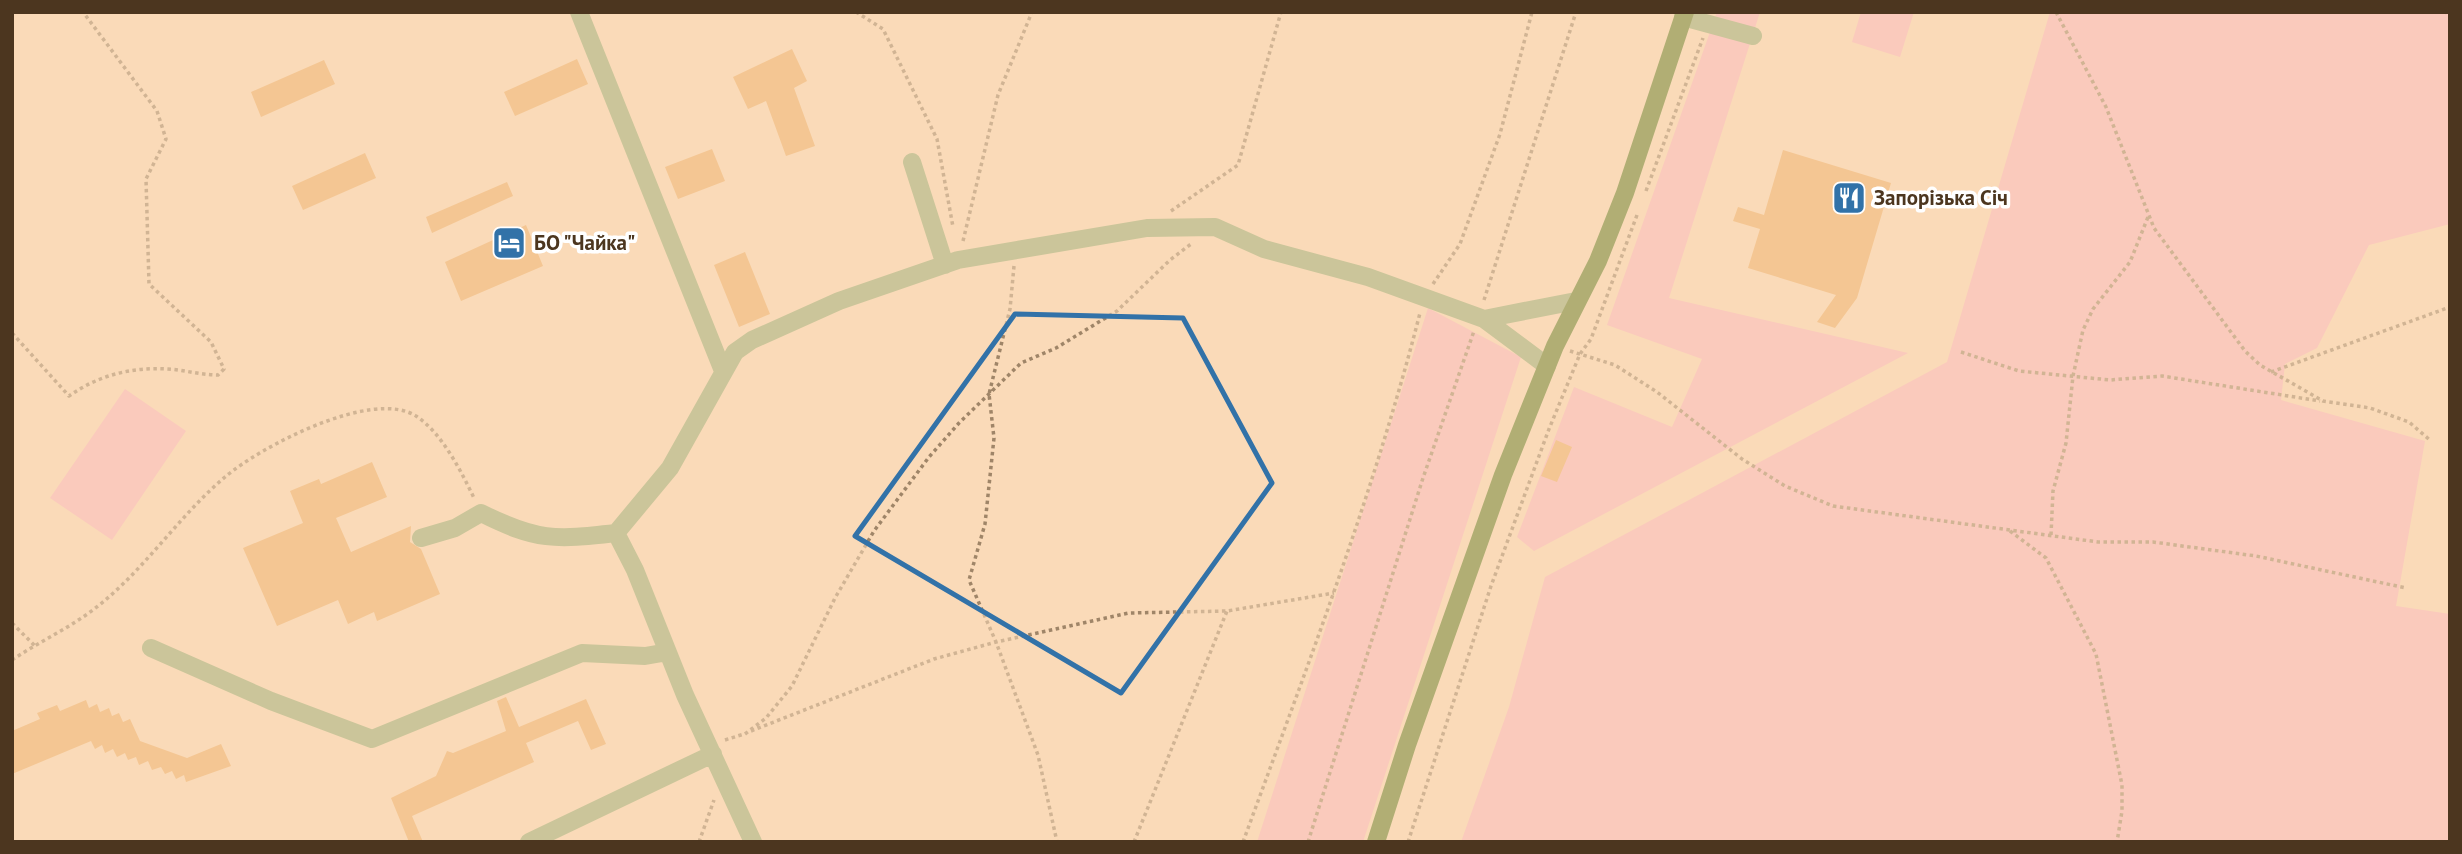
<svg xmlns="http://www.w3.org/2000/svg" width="2462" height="854" viewBox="0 0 2462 854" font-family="'PT Sans',sans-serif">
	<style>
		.green { fill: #fbb5c1 }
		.building { fill: #eead66 }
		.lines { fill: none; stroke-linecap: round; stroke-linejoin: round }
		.path { stroke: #9f8568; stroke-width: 3.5; stroke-dasharray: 3.5 3.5; stroke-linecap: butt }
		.minor { stroke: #93ab75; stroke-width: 18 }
		.major { stroke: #597922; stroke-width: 18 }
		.marked { fill: none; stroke: #3272a8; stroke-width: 5; stroke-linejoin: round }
		.labels { text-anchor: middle; stroke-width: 7; stroke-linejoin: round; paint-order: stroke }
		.poi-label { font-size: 21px; font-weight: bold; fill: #4c361f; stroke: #fff; text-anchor: start }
	</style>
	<rect width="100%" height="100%" fill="#fadab8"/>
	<path class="green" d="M1717 12H1760L1669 298 1908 353 1534 551 1517 537 1574 387 1672 427 1702 359 1607 325Z
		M1861 12H1914L1900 57 1852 42Z
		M2050 12H2450V224L2369 245 2317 348 2285 364 2281 400 2425 441 2396 606 2450 614V842H1461L1509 707 1545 577 1947 362Z
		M1428 308 1521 357 1363 842H1257Z
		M125 389 186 431 112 540 50 498Z"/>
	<path class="building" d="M792 49 807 81 794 88 815 146 786 156 766 101 748 109 733 77Z
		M577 59 588 84 515 116 504 92Z
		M324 60 335 84 261 117 251 92Z
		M712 149 725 181 678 199 665 167Z
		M1783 150 1891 183 1857 298 1835 328 1817 322 1836 295 1748 268 1760 229 1733 221 1738 207 1764 215Z
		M365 153 376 178 303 210 292 186Z
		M507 182 513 196 432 233 426 217Z
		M526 225 543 266 461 301 445 262Z
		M745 252 770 314 739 327 714 265Z
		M1556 440 1572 447 1557 482 1541 476Z
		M372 462 387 497 336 518 351 552 411 526 410 542 421 549 440 594 377 621 374 612 348 624 338 600 277 626 243 548 303 523 290 491 319 479 321 484Z
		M506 697 519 727 586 699 606 744 591 750 578 721 526 743 534 762 412 816 423 842H409L391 798 436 776 447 751 453 753 506 731 497 701Z
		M86 700 89 708 97 704 100 712 109 708 112 716 119 713 123 722 130 719 140 741 187 758 221 744 231 766 186 782 184 775 176 779 172 771 165 774 161 767 152 770 148 761 139 765 136 757 128 760 125 753 117 757 113 749 105 753 102 745 95 749 91 741 12 774V731L40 719 37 713 57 705 60 711Z"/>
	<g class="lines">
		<path class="path" d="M856 12 883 29 937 139 953 227
			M2056 12 2106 107 2154 228 2245 351 2260 365 2323 401 2370 408 2409 422 2431 441
			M2443 12 2450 13
			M1646 191 1703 38
			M1171 211 1238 165 1281 12
			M963 241 998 95 1032 12
			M1014 266 1010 309 989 394 994 438 985 524 969 580 996 642 1038 755 1057 842
			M1433 284 1460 244 1500 134 1532 12
			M1484 300 1576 12
			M12 333 69 396C99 375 131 367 168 369 185 370 200 375 218 375L224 369 211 342 149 284 146 179 166 139 157 111 83 12
			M1570 351 1615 365 1657 392 1742 459 1785 486 1833 506 2098 542H2153L2256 556 2406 588
			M1961 352 2019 371 2110 380 2162 376 2320 401
			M2271 372 2450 307
			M2010 531 2046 558 2096 654 2122 785V811L2117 842
			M2051 535 2053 491 2066 443 2073 376 2083 330 2093 309 2130 262 2148 217
			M12 623 35 646
			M12 660C40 641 72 627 98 606 145 569 179 516 225 477 260 447 372 388 416 416 442 433 461 471 474 498
			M751 731 934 659 996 642 1129 613 1227 611 1334 593
			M745 734 766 718 792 686 835 598 874 531 929 457 959 423 1021 363 1056 348 1117 311 1170 260 1191 244
			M725 740 744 734
			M699 842 714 800
			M1134 842 1227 611
			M1243 842C1307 667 1374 493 1420 313
			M1308 842 1423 478 1474 331
			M1408 842 1491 586 1549 429 1580 354 1591 339 1637 215"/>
		<path class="minor" d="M579 12 723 371
			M1683 17 1753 36
			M912 162 945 265
			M1484 319 1576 301
			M616 533 635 570 685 695 753 842
			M421 538 455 528 481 513C537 541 554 540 616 533L670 468 735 352 752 340 839 301 958 260 1147 228 1215 227 1264 249 1368 277 1484 319 1547 366
			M151 648 271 701 372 739 582 653 645 656 668 652
			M529 842 713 754"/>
		<path class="major" d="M1376 842 1407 745 1503 475 1555 346 1598 261 1625 193 1685 12"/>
	</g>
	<path d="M0 0H2462V854H0ZM1015 314 1183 318 1272 483 1121 693 855 536Z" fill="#fadab8" fill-opacity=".55" fill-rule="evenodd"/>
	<path class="marked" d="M1015 314 1183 318 1272 483 1121 693 855 536Z"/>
	<defs>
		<symbol id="restaurant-square" viewBox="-11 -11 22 22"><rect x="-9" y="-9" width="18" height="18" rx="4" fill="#3272a8" stroke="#fff"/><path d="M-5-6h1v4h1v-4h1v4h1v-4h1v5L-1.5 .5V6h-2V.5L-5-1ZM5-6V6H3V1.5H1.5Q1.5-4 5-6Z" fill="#fff"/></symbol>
		<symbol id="hotel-square" viewBox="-11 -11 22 22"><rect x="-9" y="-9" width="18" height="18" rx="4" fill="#3272a8" stroke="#fff"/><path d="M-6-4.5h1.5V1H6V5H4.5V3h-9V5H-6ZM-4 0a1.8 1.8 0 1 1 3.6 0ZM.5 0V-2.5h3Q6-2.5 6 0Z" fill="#fff"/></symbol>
	</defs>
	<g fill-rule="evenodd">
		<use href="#restaurant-square" x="1830" y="179" width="38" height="38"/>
		<use href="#hotel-square" x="490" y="224" width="38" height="38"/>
	</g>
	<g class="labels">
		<g class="poi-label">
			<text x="1874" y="205">Запорізька Січ</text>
			<text x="534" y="250">БО "Чайка"</text>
		</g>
	</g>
	<rect width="2462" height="854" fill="none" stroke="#4c361f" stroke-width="28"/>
</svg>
